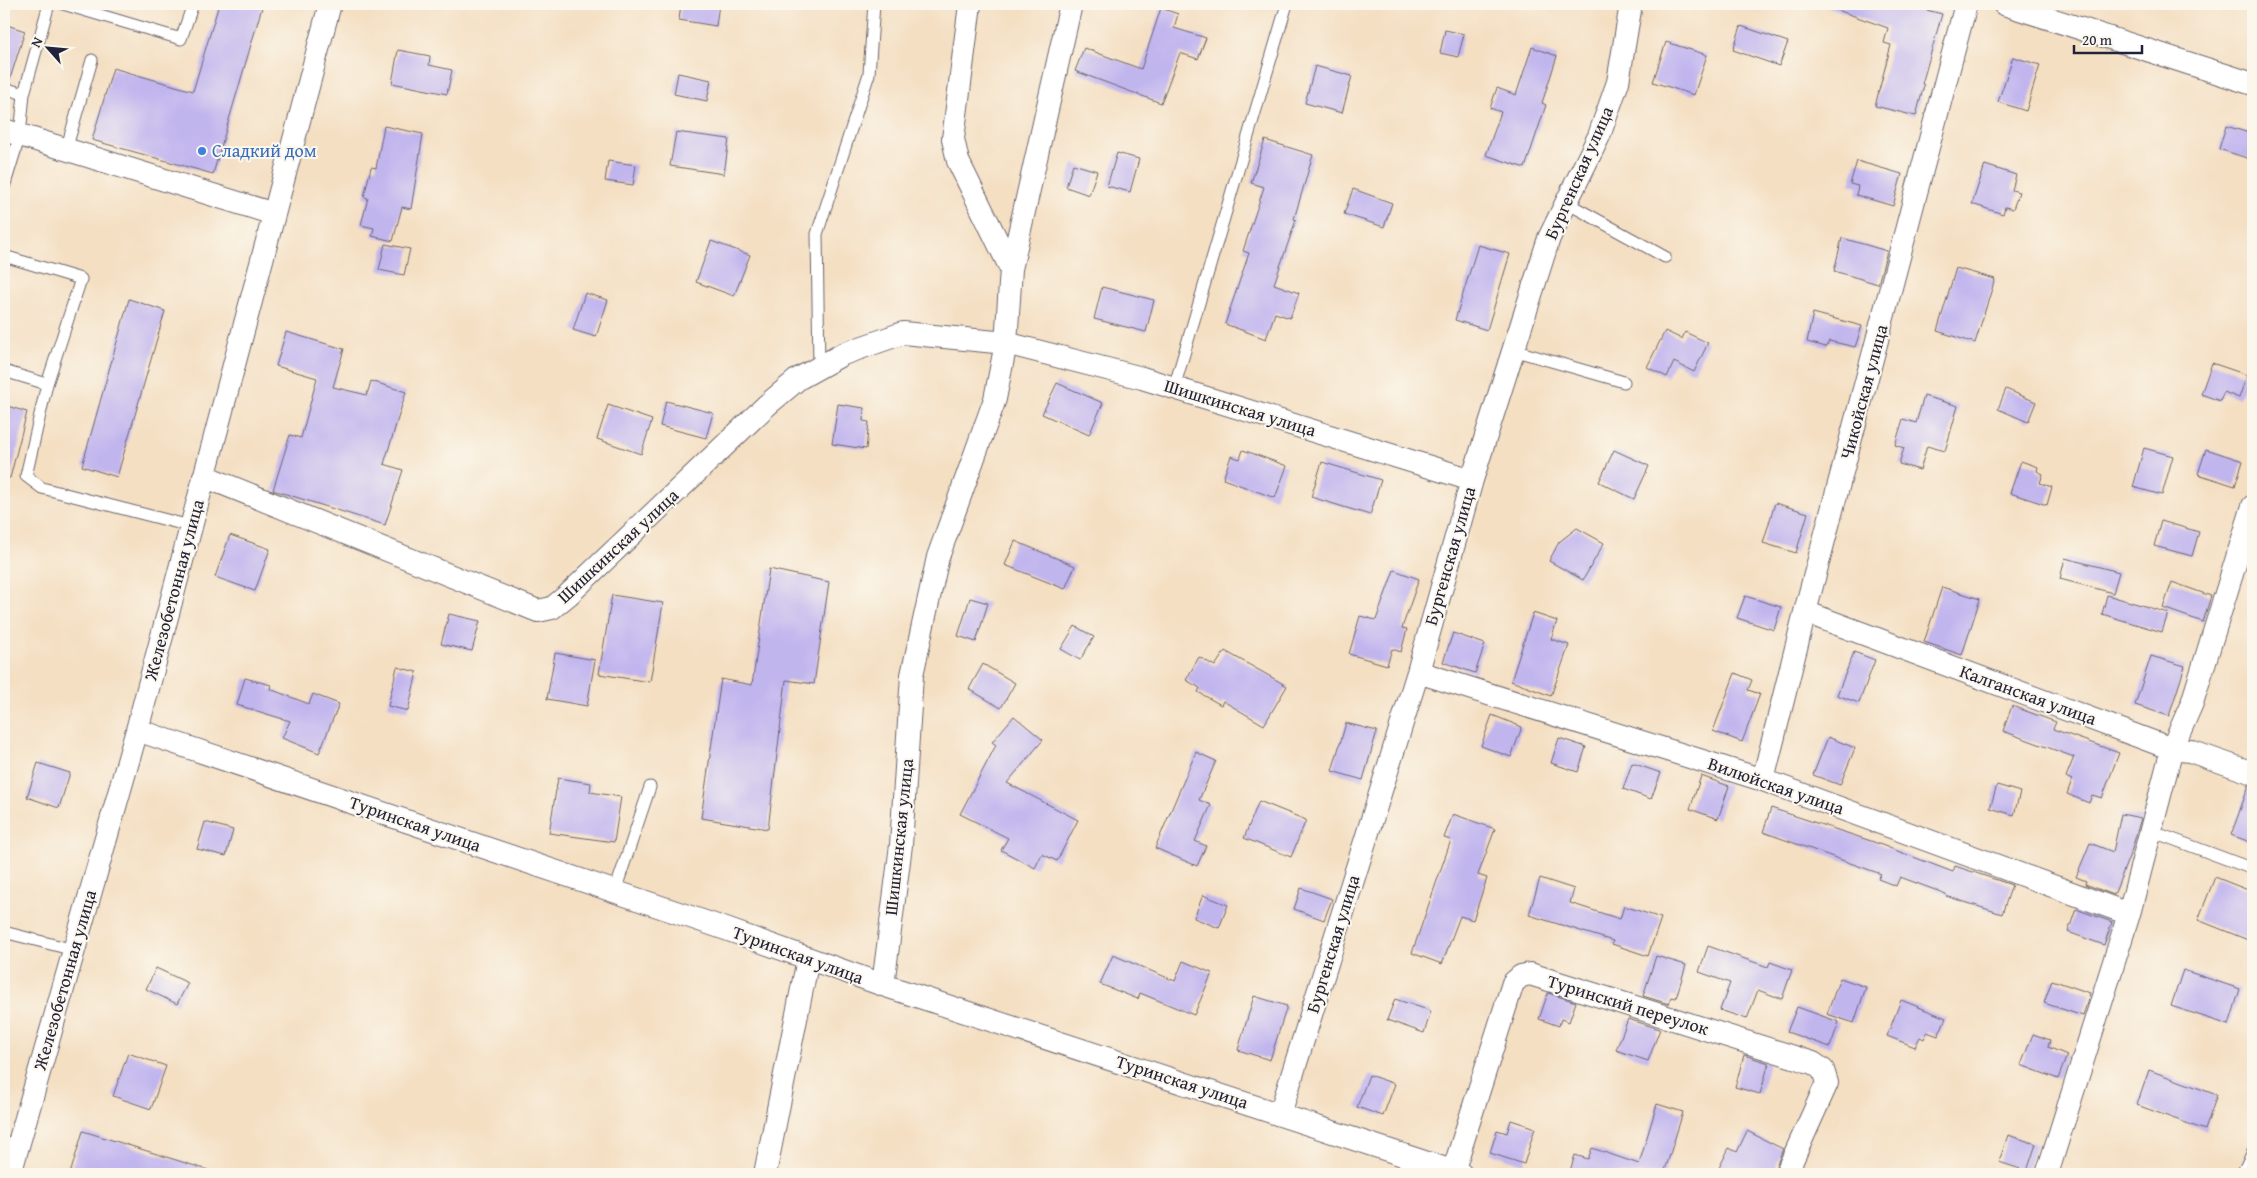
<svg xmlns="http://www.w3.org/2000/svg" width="2257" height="1178" viewBox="0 0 2257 1178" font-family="'Gentium Book Plus',serif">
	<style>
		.building { fill: #c1b5ee }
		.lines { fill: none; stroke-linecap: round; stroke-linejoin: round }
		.lane-casing { stroke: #6c646b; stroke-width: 13 }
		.street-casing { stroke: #6c646b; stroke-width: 24 }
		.lane { stroke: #fff; stroke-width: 11 }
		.street { stroke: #fff; stroke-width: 22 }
		.shop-dot { fill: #3f7fe0; stroke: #fbf7ec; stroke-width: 2 }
		.labels { text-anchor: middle; stroke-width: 4; stroke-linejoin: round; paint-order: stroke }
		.shop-label { font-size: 18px; fill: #366cbe; stroke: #fbf7ec; text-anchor: start }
		.street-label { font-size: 18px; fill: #22223b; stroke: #fbf7ec }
	</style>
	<rect width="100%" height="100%" fill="#fbf7ec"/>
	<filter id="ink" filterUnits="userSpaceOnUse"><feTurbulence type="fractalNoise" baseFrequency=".02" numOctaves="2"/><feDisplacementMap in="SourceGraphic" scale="10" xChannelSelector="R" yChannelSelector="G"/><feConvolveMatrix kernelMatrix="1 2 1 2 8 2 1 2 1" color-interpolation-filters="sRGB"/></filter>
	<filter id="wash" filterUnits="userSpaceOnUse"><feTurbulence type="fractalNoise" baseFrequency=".0096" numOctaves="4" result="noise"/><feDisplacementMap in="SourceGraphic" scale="20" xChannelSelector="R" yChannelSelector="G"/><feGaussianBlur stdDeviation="1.12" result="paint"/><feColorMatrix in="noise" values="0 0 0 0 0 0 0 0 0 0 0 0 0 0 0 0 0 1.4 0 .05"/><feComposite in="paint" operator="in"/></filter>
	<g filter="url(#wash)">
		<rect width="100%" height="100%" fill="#f4dfc3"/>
		<g id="blocks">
			<path class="building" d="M219 4H263L213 174 92 140 113 68 193 91Z
				M681 4H719L716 26 679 20Z
				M1827 4H1904L1942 14 1922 84 1924 85 1916 116 1875 106 1891 45 1884 43 1888 28 1826 6Z
				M1161 8 1178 14 1174 28 1206 38 1198 59 1180 53 1161 103 1075 71 1084 48 1141 69Z
				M4 24 25 31 9 82 4 81Z
				M1741 26 1788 42 1779 66 1733 50Z
				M1445 30 1464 34 1458 57 1440 53Z
				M1666 42 1707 55 1694 95 1653 82Z
				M1532 47 1557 56 1542 103 1546 105 1525 168 1486 155 1501 112 1490 108 1497 88 1516 95Z
				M398 50 430 56 429 65 452 70 447 94 392 83Z
				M2013 57 2040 65 2026 111 1998 102Z
				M1315 66 1352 76 1342 113 1305 103Z
				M678 73 711 80 707 101 674 94Z
				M384 126 423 134 411 209 402 207 393 241 372 236 374 228 361 225 368 198 364 197 371 167 376 168Z
				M2226 126 2253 134V160L2219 149Z
				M676 132 729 139 724 174 670 166Z
				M1265 140 1313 155 1294 219 1296 220 1274 284 1299 293 1290 318 1275 313 1266 339 1225 324 1249 253 1243 251 1264 187 1251 183Z
				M1117 153 1139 159 1130 192 1107 186Z
				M608 161 636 165 633 185 605 181Z
				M1857 161 1902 174 1893 206 1856 195 1858 186 1850 184Z
				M1073 164 1097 171 1089 195 1066 187Z
				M1985 165 2016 175 2012 190 2019 192 2013 209 2005 207 2003 214 1972 204Z
				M1353 189 1392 203 1384 227 1344 214Z
				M1842 238 1887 251 1878 284 1834 271Z
				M711 241 750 255 734 296 696 282Z
				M385 244 410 249 404 275 379 270Z
				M1478 245 1510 254 1487 330 1455 320Z
				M1956 268 1995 279 1975 343 1937 331Z
				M1102 287 1154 300 1146 332 1094 319Z
				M585 293 608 300 596 337 573 330Z
				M129 299 165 311 117 477 82 466Z
				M1813 313 1862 326 1855 347 1829 341 1826 347 1807 342Z
				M1665 331 1682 339 1685 332 1708 343 1694 372 1674 362 1667 377 1647 367Z
				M286 332 344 349 333 387 367 395 371 381 406 392 384 464 403 470 385 525 273 490 290 435 301 438 317 378 276 366Z
				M2212 363 2247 375 2239 398 2224 392 2220 401 2201 394Z
				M1057 383 1103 403 1089 435 1042 414Z
				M2006 389 2036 402 2028 422 1998 409Z
				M1924 396 1958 406 1945 451 1927 446 1920 470 1899 464 1904 448 1895 445 1903 419 1916 423Z
				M666 401 713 413 706 438 660 426Z
				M838 404 864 408 863 421 869 422 866 449 832 444Z
				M4 405 27 412 10 478 4 477Z
				M608 405 652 420 641 454 597 439Z
				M2144 448 2173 456 2162 495 2133 487Z
				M2206 449 2243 461 2235 486 2198 474Z
				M1243 450 1287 466 1275 498 1223 479 1231 456 1240 459Z
				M1614 450 1649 466 1634 499 1599 482Z
				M2021 461 2038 467 2037 471 2043 474 2040 483 2052 487 2047 505 2010 493Z
				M1322 462 1381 480 1370 515 1311 497Z
				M1775 503 1808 513 1796 553 1763 543Z
				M2161 521 2199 532 2192 556 2154 546Z
				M1577 528 1604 543 1583 580 1549 561 1559 542Z
				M230 535 270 549 255 591 215 577Z
				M1015 541 1075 566 1065 589 1005 565Z
				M2065 558 2119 572 2113 593 2060 579Z
				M769 569 829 582 814 684 786 680 768 829 701 818 721 679 752 685Z
				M1394 570 1419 579 1402 628 1407 629 1401 652 1392 649 1387 665 1349 654 1360 616 1376 620Z
				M2172 582 2211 596 2203 622 2163 608Z
				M1942 587 1980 599 1962 655 1924 642Z
				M612 595 663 603 650 682 599 674Z
				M2107 595 2168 613 2162 632 2102 614Z
				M1745 596 1781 607 1774 630 1737 618Z
				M970 598 988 603 976 642 958 636Z
				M1533 613 1557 621 1551 639 1569 645 1551 696 1511 681Z
				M449 614 480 621 472 651 441 644Z
				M1075 626 1094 637 1080 660 1061 649Z
				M1453 633 1485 644 1475 673 1443 662Z
				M1225 651 1287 686 1264 725 1223 701 1221 705 1198 692 1200 688 1186 680 1199 657 1215 666Z
				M1854 652 1875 660 1859 703 1837 695Z
				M555 653 595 660 587 706 547 699Z
				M2151 656 2185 666 2169 716 2135 705Z
				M983 664 1015 683 1001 708 969 689Z
				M397 667 417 672 408 711 388 706Z
				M1735 673 1752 680 1748 690 1760 694 1742 742 1713 731Z
				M245 678 271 685 270 689 309 704 313 694 339 704 319 753 282 738 290 721 237 705Z
				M2012 706 2056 722 2053 729 2119 753 2102 798 2092 795 2089 803 2067 794 2072 780 2066 777 2074 757 2003 731Z
				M1492 715 1522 727 1511 757 1481 746Z
				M1014 716 1043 740 1007 783 1078 820 1057 861 1042 854 1035 868 1001 850 1008 838 960 814 996 745 992 742Z
				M1346 723 1377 731 1363 780 1332 771Z
				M1828 737 1855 748 1840 785 1813 775Z
				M1559 738 1586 747 1578 772 1551 763Z
				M1196 752 1216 761 1199 800 1211 805 1195 841 1206 846 1197 866 1155 848Z
				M38 763 70 773 59 808 27 797Z
				M1632 763 1661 773 1651 799 1623 789Z
				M1701 776 1729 786 1718 819 1690 809Z
				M558 778 591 783 590 792 621 797 614 842 549 833Z
				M1997 785 2020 792 2014 815 1990 808Z
				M2249 785 2253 786V843L2231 835Z
				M1259 801 1306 820 1291 857 1244 838Z
				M1771 808 1871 841 1953 872 1955 866 2012 885 2002 914 1946 896V894L1900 877 1896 886 1878 879 1881 874 1763 832Z
				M1453 814 1495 829 1478 875 1487 878 1473 920 1460 916 1442 964 1412 953 1451 840 1444 838Z
				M2121 814 2141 818 2132 849 2114 895 2085 884 2086 881 2076 877 2090 843 2113 852Z
				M205 822 233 830 226 856 197 849Z
				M2215 877 2253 892V942L2198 920Z
				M1540 878 1574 889 1570 903 1620 919 1624 906 1661 918 1648 956 1612 944 1613 941 1529 915Z
				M1301 888 1332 899 1324 920 1294 909Z
				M1203 895 1228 905 1219 928 1194 918Z
				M2076 909 2112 922 2104 945 2068 932Z
				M1708 946 1768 967 1770 962 1792 970 1782 999 1758 990 1747 1019 1720 1010 1730 983 1699 972Z
				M1113 955 1175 981 1183 961 1212 973 1194 1015 1140 993 1138 999 1100 984Z
				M1656 956 1686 965 1676 998 1671 997 1669 1004 1643 996Z
				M156 968 188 983 177 1004 146 989Z
				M2183 970 2240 989 2229 1025 2171 1006Z
				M1840 978 1866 987 1854 1023 1827 1014Z
				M2052 980 2090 993 2083 1016 2044 1003Z
				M1548 993 1576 1002 1569 1022 1561 1019 1559 1026 1539 1019Z
				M1254 996 1287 1006 1270 1060 1238 1050Z
				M1395 999 1431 1011 1424 1033 1387 1020Z
				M1901 1000 1946 1018 1938 1036 1927 1032 1924 1039 1920 1037 1915 1047 1887 1036Z
				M1797 1007 1839 1022 1830 1047 1787 1032Z
				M1628 1019 1660 1029 1648 1061 1616 1050Z
				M2033 1034 2050 1040 2048 1047 2067 1055 2058 1079 2021 1065Z
				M128 1053 166 1066 151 1109 113 1096Z
				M1744 1055 1769 1063 1760 1094 1735 1087Z
				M2149 1070 2217 1095 2205 1130 2137 1105Z
				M1369 1075 1395 1084 1383 1116 1357 1107Z
				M1657 1104 1683 1112 1664 1174H1569L1575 1155 1588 1159 1592 1148 1639 1164Z
				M1511 1120 1535 1128 1524 1164 1490 1153 1497 1130 1507 1133Z
				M83 1131 208 1170V1174H70Z
				M1747 1131 1783 1149 1773 1174H1716L1729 1148 1737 1152Z
				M2008 1135 2036 1144 2027 1171 1999 1162Z"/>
		</g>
	</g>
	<g filter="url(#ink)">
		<use href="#blocks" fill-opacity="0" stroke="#6c646b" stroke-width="1"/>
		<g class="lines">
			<defs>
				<path id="lane" d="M63 4 181 39 193 4
					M4 88 24 94
					M66 150 92 60
					M4 187 20 135 24 94 49 4
					M1567 203 1665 257
					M4 256 81 279 47 384 26 476 42 488 190 526
					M1513 350 1624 382
					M819 367 817 234 869 74 874 4
					M4 371 47 384
					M1174 388 1287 4
					M2151 831 2253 869
					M615 891 650 787
					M4 932 74 950
					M2242 1174 2253 1152"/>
				<path id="street" d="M970 4 953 139 958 161 1011 269
					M2004 4 2253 84
					M4 130 274 214
					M204 476 538 611 552 608 568 595 767 405 798 379 843 354 903 333 1006 343 1142 378 1472 480
					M1805 612 2172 749 2190 751 2253 773
					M1418 672 1763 780 2129 914
					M137 730 723 928 883 985 1461 1174
					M1763 780 1805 612 1966 4
					M883 985 901 845 912 675 938 557 995 399 1006 343 1011 269 1071 4
					M1280 1114 1418 672 1472 480 1549 238 1599 136 1618 82 1631 4
					M1453 1172 1513 983 1521 976 1530 974 1813 1063 1823 1070 1827 1083 1786 1174
					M10 1174 137 730 330 4
					M765 1174 808 959
					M2047 1174 2129 914 2172 749 2192 703 2253 506"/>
			</defs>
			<use href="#lane" class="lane-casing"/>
			<use href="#street" class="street-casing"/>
			<use href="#lane" class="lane"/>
			<use href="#street" class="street"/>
		</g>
	</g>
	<circle class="shop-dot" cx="202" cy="151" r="5"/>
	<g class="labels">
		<g class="shop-label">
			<text x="212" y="157">Сладкий дом</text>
		</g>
		<g class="street-label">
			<text transform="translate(1579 173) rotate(-66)" y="6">Бургенская улица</text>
			<text transform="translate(1864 392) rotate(-75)" y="6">Чикойская улица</text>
			<text transform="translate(1240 408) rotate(17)" y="6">Шишкинская улица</text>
			<text transform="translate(618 546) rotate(-43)" y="6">Шишкинская улица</text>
			<text transform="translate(1450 556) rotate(-74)" y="6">Бургенская улица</text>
			<text transform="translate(174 590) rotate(-75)" y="6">Железобетонная улица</text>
			<text transform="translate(2028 695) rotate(20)" y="6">Калганская улица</text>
			<text transform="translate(1776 786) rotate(19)" y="6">Вилюйская улица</text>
			<text transform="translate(415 824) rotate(19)" y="6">Туринская улица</text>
			<text transform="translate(899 837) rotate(-84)" y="6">Шишкинская улица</text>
			<text transform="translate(1333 944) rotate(-73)" y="6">Бургенская улица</text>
			<text transform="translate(798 955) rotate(20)" y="6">Туринская улица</text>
			<text transform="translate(65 980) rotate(-74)" y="6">Железобетонная улица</text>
			<text transform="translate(1628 1005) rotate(17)" y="6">Туринский переулок</text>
			<text transform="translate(1182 1082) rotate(18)" y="6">Туринская улица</text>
		</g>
	</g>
	<rect width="2257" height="1178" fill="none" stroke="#fbf7ec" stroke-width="20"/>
	<g transform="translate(48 48) rotate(297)" stroke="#fbf7ec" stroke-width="4" paint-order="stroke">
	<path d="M0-4L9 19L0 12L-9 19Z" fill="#22223b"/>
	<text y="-8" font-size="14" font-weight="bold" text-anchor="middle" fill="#22223b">N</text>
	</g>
	<path d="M2074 45v8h68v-8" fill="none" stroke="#22223b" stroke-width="2.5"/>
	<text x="2082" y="45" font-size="15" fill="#22223b" stroke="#fbf7ec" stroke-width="4" paint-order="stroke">20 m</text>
</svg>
